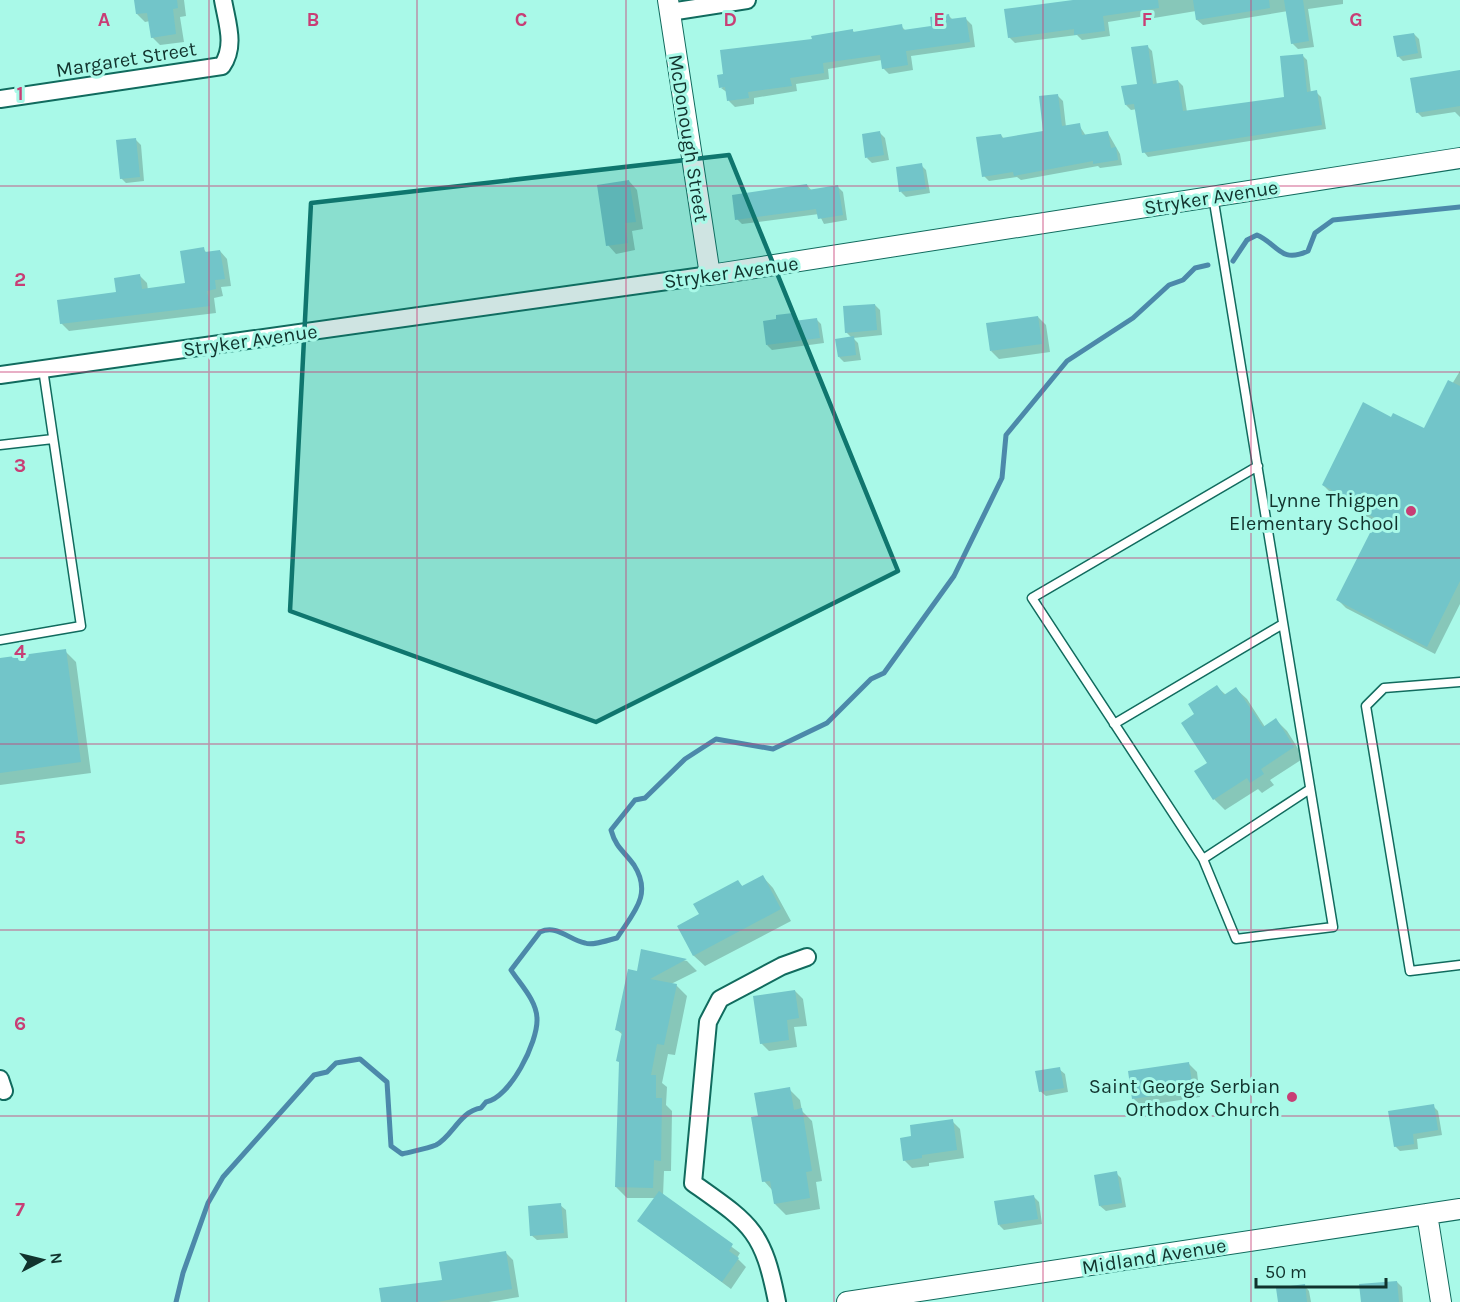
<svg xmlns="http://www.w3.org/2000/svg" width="1460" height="1302" viewBox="0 0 1460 1302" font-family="Karla,sans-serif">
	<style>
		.shadow { fill: #0003 }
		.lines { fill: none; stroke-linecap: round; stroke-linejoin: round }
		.stream { stroke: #4c89aa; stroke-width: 5 }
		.building { fill: #72c5c9 }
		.service-casing { stroke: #116b5e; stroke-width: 11 }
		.minor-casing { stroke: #116b5e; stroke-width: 20 }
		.tertiary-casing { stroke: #116b5e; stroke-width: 22 }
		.service { stroke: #fff; stroke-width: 8 }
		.minor { stroke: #fff; stroke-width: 16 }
		.tertiary { stroke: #fff; stroke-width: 20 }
		.marked { fill: #0f766e; fill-opacity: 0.2; stroke: #0f766e; stroke-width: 4.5; stroke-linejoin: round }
		.grid { fill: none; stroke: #c83e75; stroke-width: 1.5; stroke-opacity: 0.55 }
		.poi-dot { fill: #c83e75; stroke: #a9f9e8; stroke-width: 2 }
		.labels { text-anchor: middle; stroke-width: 6; stroke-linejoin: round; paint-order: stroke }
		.street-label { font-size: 20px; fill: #11332d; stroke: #a9f9e8 }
		.poi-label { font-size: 20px; fill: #11332d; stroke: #a9f9e8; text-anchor: end }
		.grid-label { font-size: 20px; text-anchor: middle; font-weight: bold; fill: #c83e75; stroke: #a9f9e8; stroke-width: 6; stroke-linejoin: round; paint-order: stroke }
	</style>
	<rect width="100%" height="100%" fill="#a9f9e8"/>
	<path class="shadow" d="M135 0H184L186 16 180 17 184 42 160 45 152 37 150 21 145 22 137 14Z
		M1080 0H1343V4L1308 9 1314 47 1298 49 1292 43 1288 11 1203 25 1197 20 1196 11 1154 18 1152 15 1108 22 1110 36 1082 40 1077 35 1015 43 1009 37Z
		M949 16 953 20 966 19 972 25 975 47 911 56 913 70 889 74 883 68 882 60 828 69 829 79 796 84 797 91 754 98V104L735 107 729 101 728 93 721 88 814 40 853 31 855 33 901 26 906 31 932 27Z
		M1414 34 1419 39 1422 58 1403 61 1398 56Z
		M1147 46 1152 51 1157 85 1178 81 1183 86 1187 112 1286 98 1302 55 1307 60 1311 93 1316 92 1321 97 1326 129 1148 157 1144 152 1137 109 1131 110 1126 105 1139 85Z
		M1460 71V117L1455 112 1422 117 1417 112Z
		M1058 96 1063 101 1066 127 1079 125 1086 136 1108 133 1120 154 1122 165 1100 168 1098 166 1021 180 1017 177 989 181 984 176 1001 135 1004 139 1045 132Z
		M880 133 885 138 889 160 872 163 867 158Z
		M136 140 141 145 144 181 126 183 121 178Z
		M921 165 926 170 930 193 906 197 901 192Z
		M629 181 637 190 643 229 632 231 635 250 616 254 608 245Z
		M807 185 812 191 838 187 843 192 847 220 824 224 819 214 742 224 737 219Z
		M203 249 207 253 220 251 227 259 231 286 221 287 223 296 214 298 216 313 69 331 61 323 118 293 139 275 147 283 148 290 187 284Z
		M875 305 880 310 882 335 853 338 858 343 861 360 844 362 839 357 852 338 846 332Z
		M793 314 798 322 816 319 821 324 824 343 772 350 767 345 778 320Z
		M1038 317 1046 325 1050 352 999 359 991 351Z
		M1460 371V604L1435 654 1346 608 1338 600 1377 522 1356 511 1349 502 1331 493 1323 485 1392 419 1424 430Z
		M65 651 76 662 91 773 0 785V659Z
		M1217 687 1226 695 1236 689 1247 699 1265 727 1276 720 1287 731 1304 758 1270 780 1274 785 1262 793 1258 789 1225 810 1214 799 1196 772 1209 763 1196 714Z
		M763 877 773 888 791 921 705 966 694 956 679 927 701 915 738 882 743 887Z
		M642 951 687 961 697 971 671 984 676 985 687 996 675 1055 668 1054 662 1083 667 1087 666 1105 672 1111 671 1171H664L663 1196 740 1253 737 1258 746 1267 731 1289 639 1221 655 1198H627L616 1187 623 1035 617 1030 638 973Z
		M795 991 803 999 807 1026 794 1027 797 1047 769 1051 761 1043Z
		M1189 1064 1197 1072 1200 1097 1141 1106 1133 1098Z
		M1059 1069 1065 1074 1068 1092 1046 1096 1040 1091Z
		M789 1089 800 1100 802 1111 812 1121 822 1181 816 1182 820 1209 786 1215 775 1204 773 1191 764 1181Z
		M1433 1106 1438 1111 1442 1135 1417 1139 1418 1149 1400 1151 1395 1146Z
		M952 1121 960 1129 964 1158 929 1163V1166L912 1168 904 1160 913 1137Z
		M1116 1173 1121 1178 1126 1207 1106 1211 1100 1206Z
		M1034 1197 1039 1202 1042 1224 1004 1230 999 1225Z
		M560 1205 566 1210 568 1238 537 1240 531 1235Z
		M505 1252 513 1260 519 1297 489 1302H383L444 1281Z
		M1397 1282 1402 1287 1403 1302H1363Z
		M1304 1285 1309 1291 1311 1302H1280Z"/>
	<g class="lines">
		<path class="stream" d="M1233 261 1247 240 1257 235C1278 244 1280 264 1308 251L1315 233 1333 220 1460 207
			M176 1302 183 1273 208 1203 223 1177 314 1075 327 1072 336 1063 360 1059 387 1082 391 1146 402 1154C413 1151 426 1149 436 1145 452 1137 460 1111 481 1108L486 1102C510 1098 538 1042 537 1019 537 1001 520 984 511 970L540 932C557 924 569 940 585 943 593 946 608 940 617 938 633 913 653 895 634 865 624 851 616 848 611 830L635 800 645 798 685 759 716 739 773 749 827 723 871 679 884 673 954 576 1002 478 1006 435 1067 361 1133 318 1169 285 1183 280 1195 268 1208 265"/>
	</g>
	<path class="building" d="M134 0H177L178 8 173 9 176 34 151 38 147 13 136 14Z
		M1073 0H1158L1159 8 1103 16 1105 31 1074 35V29L1008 38 1004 9Z
		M1193 0H1269L1270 8 1196 20Z
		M1284 0H1303L1309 41 1291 44Z
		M949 14 950 19 966 17 970 42 906 51 908 65 882 69 880 55 823 63 824 73 790 78 792 86 748 92 749 98 727 101 725 87 719 88 717 75 723 74 720 50 812 39 811 36 853 29V32L902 24 903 30 931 26 930 17Z
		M1414 33 1418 53 1397 57 1393 36Z
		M1148 45 1153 84 1178 80 1183 111 1284 97 1280 56 1303 54 1307 92 1317 90 1322 125 1142 153 1134 104 1125 105 1121 86 1137 84 1131 47Z
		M1460 70V106L1416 113 1410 78Z
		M1058 94 1062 126 1080 123 1082 135 1108 131 1111 148 1116 147 1118 160 1093 164V161L1014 176 1013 172 982 177 976 137 1001 134 1002 138 1043 131 1039 96Z
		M880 131 884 155 865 158 862 134Z
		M136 138 140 177 120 179 116 140Z
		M922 163 926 189 899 192 896 167Z
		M629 180 636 222 625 223 628 243 606 246 597 185Z
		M807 184 808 190 838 185 843 215 818 219 816 209 735 220 732 195Z
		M204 247 205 252 220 250 225 279 215 280 216 289 207 291 210 306 60 324 57 300 116 292 114 278 140 274 142 289 185 283 180 251Z
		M875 304 877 330 845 333 843 306Z
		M793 313 794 321 817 318 820 338 766 345 763 321 776 319V315Z
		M1038 316 1042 344 990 351 986 323Z
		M854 336 856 355 838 357 835 339Z
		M1448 380 1460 386V581L1427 647 1336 600 1377 519 1347 503 1349 499 1322 485 1363 402 1391 417 1393 413 1424 428Z
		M66 649 81 762 0 773V658Z
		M1217 685 1224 695 1236 687 1263 727 1276 718 1294 747 1261 769 1264 774 1250 783 1247 778 1213 800 1194 771 1207 763 1181 723 1194 714 1188 704Z
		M763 875 781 909 693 956 677 926 699 914 693 904 738 880 742 886Z
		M641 949 687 959 650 979 677 984 664 1045 657 1044 651 1075H656V1098H662L661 1161 654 1160 653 1188 615 1187 619 1062 616 1061 622 1032 615 1030 628 969 637 971Z
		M795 990 799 1018 787 1020 789 1040 760 1044 753 996Z
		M1189 1062 1193 1090 1132 1099 1128 1071Z
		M1060 1067 1064 1088 1039 1092 1035 1071Z
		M790 1087 794 1110 802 1108 812 1171 806 1172 810 1198 774 1204 770 1181 762 1182 751 1117 758 1116 754 1093Z
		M1434 1104 1438 1130 1413 1134 1414 1144 1394 1147 1388 1111Z
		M953 1119 957 1150 922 1155V1158L903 1161 900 1138 911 1136 910 1125Z
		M1117 1171 1122 1203 1099 1206 1094 1175Z
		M659 1191 733 1244 729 1251 739 1258 722 1282 637 1221Z
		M1034 1195 1038 1219 998 1225 994 1201Z
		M561 1203 564 1233 530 1236 528 1206Z
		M506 1251 512 1289 437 1302H381L379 1288 442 1280 439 1262Z
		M1397 1281 1399 1302H1361L1359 1284Z
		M1305 1284 1307 1302H1278L1276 1288Z"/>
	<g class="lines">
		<defs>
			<path id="service" d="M1213 196 1333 927 1236 939 1203 859 1032 598 1258 466
				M0 445 53 439
				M0 640 81 626 43 369
				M1460 682 1384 688 1366 706 1410 971 1460 965
				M1114 724 1283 624
				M1203 859 1310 789"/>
			<path id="minor" d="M670 12 747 0
				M0 99 222 66C236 46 227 23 223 0
				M0 375 710 275
				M0 1079 4 1091
				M777 1302C763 1230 751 1224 693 1183L708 1022 720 999 782 966 807 957"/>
			<path id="tertiary" d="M668 0 710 275 1460 158
				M1427 1214 1441 1302
				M847 1302 1460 1209"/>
		</defs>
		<use href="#service" class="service-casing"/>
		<use href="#minor" class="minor-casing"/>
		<use href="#tertiary" class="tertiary-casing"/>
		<use href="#service" class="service"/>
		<use href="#minor" class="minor"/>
		<use href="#tertiary" class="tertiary"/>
	</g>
	<path class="marked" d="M729 155 898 571 596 722 290 611 311 203Z"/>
	<path class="grid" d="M209 0V1302M417 0V1302M626 0V1302M834 0V1302M1043 0V1302M1251 0V1302M0 186H1460M0 372H1460M0 558H1460M0 744H1460M0 930H1460M0 1116H1460"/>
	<g class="poi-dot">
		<circle cx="1411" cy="511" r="6"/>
		<circle cx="1292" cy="1097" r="6"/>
	</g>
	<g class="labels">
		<g class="street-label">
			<text transform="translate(126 59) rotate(-9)" y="7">Margaret Street</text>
			<text transform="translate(689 138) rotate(81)" y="7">McDonough Street</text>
			<text transform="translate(1211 197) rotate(-9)" y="7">Stryker Avenue</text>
			<text transform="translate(731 272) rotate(-8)" y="7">Stryker Avenue</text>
			<text transform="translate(250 340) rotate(-8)" y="7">Stryker Avenue</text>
			<text transform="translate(1154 1256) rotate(-9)" y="7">Midland Avenue</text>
		</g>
		<g class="poi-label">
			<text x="1399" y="507">Lynne Thigpen<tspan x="1399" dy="23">Elementary School</tspan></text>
			<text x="1280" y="1093">Saint George Serbian<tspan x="1280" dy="23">Orthodox Church</tspan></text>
		</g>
	</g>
	<g class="grid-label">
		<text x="104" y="26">A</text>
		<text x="313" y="26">B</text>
		<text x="521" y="26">C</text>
		<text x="730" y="26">D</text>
		<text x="939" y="26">E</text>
		<text x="1147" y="26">F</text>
		<text x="1356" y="26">G</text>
		<text x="20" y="100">1</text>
		<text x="20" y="286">2</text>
		<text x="20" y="472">3</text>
		<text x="20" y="658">4</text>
		<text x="20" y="844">5</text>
		<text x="20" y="1030">6</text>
		<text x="20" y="1216">7</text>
	</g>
	<g transform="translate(42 1260) rotate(83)" stroke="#a9f9e8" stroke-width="4.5" paint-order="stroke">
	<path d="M0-4.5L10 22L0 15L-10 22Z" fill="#11332d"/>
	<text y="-9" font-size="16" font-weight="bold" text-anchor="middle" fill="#11332d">N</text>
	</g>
	<path d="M1256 1278v9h130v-9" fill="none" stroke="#11332d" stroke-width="3"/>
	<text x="1265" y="1278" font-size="18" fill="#11332d" stroke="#a9f9e8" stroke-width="4.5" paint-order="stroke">50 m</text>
</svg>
